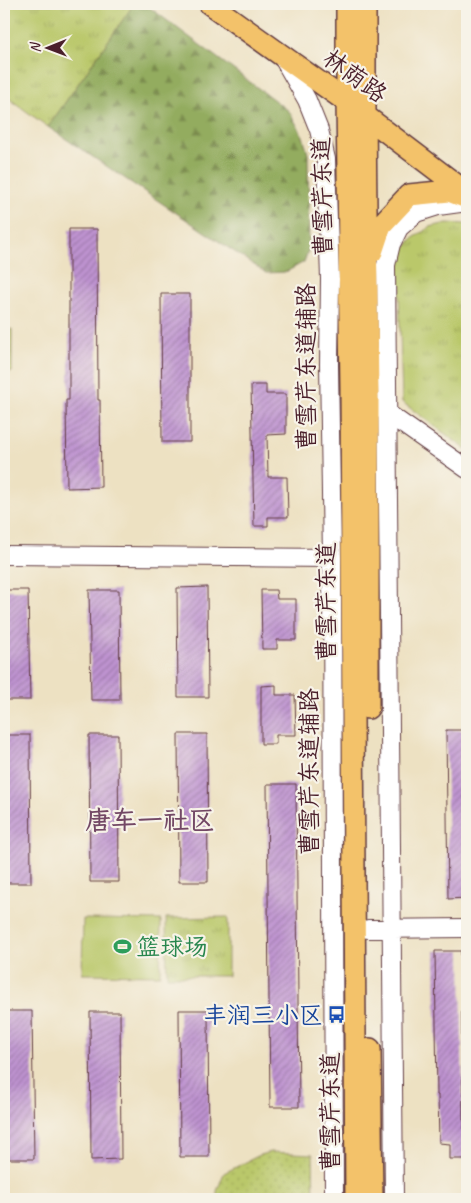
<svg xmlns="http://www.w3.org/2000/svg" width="471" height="1203" viewBox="0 0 471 1203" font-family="Caveat,'LXGW WenKai TC',sans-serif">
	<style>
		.grass { fill: url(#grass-tufts); stroke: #82744a }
		.forest { fill: url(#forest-firs); stroke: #6e6644 }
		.garden { fill: url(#garden-dots); stroke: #82744a }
		.pitch { fill: #bac86a; stroke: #82744a }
		.building { fill: url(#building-hatch) }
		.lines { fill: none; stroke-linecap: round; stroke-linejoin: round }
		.minor-casing { stroke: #623c42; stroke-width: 20 }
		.major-casing { stroke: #623c42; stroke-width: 24 }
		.minor { stroke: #fff; stroke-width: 18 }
		.major { stroke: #f3c26a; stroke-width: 21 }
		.labels { text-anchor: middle; stroke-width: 4.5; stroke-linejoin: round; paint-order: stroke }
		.street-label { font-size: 24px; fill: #4a1f2b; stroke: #f7f3e8 }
		.leisure-label { font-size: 24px; fill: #27864d; stroke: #f7f3e8; text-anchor: start }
		.transit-label { font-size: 24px; fill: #164399; stroke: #f7f3e8; text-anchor: end }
		.quarter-label { font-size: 26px; font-weight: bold; fill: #734865; stroke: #f7f3e8 }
	</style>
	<defs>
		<pattern id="grass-tufts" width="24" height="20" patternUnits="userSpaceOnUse" patternTransform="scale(1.25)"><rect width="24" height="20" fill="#bac86a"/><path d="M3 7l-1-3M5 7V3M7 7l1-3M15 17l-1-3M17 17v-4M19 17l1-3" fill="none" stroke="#a1ab5c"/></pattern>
		<pattern id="forest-firs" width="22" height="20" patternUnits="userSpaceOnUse" patternTransform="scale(1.25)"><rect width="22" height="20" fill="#93ac5e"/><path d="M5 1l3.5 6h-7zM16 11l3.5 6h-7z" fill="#7a8b4e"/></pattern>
		<pattern id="garden-dots" width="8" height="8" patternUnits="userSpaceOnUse" patternTransform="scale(1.25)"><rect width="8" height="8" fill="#bac86a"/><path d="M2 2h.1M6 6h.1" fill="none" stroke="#a1ab5c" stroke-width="1.8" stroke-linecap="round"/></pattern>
		<pattern id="building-hatch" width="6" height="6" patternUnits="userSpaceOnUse" patternTransform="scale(1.25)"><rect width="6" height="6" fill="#be93d0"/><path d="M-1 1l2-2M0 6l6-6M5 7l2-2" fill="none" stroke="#9c77a9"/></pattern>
	</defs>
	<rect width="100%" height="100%" fill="#f7f3e8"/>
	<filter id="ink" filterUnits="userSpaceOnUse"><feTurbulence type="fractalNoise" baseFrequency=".02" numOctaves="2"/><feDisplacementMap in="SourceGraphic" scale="10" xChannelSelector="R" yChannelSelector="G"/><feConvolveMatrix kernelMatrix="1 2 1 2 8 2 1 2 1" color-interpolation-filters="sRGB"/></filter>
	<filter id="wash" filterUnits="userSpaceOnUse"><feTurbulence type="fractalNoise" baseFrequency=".0096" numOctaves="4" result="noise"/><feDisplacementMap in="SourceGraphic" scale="20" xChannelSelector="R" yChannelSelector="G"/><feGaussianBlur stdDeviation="1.12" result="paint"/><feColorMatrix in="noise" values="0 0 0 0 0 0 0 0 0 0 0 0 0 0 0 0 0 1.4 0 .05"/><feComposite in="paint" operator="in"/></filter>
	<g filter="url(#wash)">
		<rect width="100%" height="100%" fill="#ede1c2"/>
		<path class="grass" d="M4 4H134L48 127 4 95Z
			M447 223 467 224V450L402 402 398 256 412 239 430 227Z
			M12 329V372H4V330Z
			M228 917V976H167L166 918Z"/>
		<path class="forest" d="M134 4H145L289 111 303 136 308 154 309 248 304 262 286 272 266 273 48 127Z"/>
		<path class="garden" d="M270 1152 313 1154 314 1199H217V1191L224 1173 260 1155Z"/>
		<path class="pitch" d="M83 919 161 920 160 975 82 974Z"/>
		<g id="blocks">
			<path class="building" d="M69 229H97L98 400H100L101 487 67 488 66 400H69Z
				M161 294H190V442H162Z
				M251 385H266V394H286V434L267 435 268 477H287L288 517H268V526H254Z
				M207 587 208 697H178L177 588Z
				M4 590H28L30 700H4Z
				M89 590H119L120 700H91Z
				M261 590H276L277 599H296V640H277V649H262Z
				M276 685V695H295L296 735H276V744H261V686Z
				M446 730H467V898L448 899Z
				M178 734H207L208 882H179Z
				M4 735H30L31 883H4Z
				M89 735H118L119 882H90Z
				M267 784H296L299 1107H270Z
				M435 951H461L463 1120H464V1135H467V1159H450V1144L439 1143 438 1095H437Z
				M179 1010H208L209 1157H180Z
				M4 1011H32L34 1159H4Z
				M90 1012H120L121 1159 91 1160Z"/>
		</g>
	</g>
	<g filter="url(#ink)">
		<use href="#blocks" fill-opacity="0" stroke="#623c42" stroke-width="1"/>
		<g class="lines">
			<defs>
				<path id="minor" d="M283 58 307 100 319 130 326 159 330 279 329 364 332 558 334 1199
					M380 408 467 469
					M4 555 332 558
					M368 929 467 928
					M394 1199 386 265 391 244 399 228 416 213 438 206 467 202"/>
				<path id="major" d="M210 4 347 102 467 193
					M347 4V102L351 387 356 1199
					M365 4V115L368 399V708
					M372 252 381 225 409 195 449 191 467 198
					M370 1049 372 1199"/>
			</defs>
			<use href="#minor" class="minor-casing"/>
			<use href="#major" class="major-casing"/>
			<use href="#minor" class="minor"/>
			<use href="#major" class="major"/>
		</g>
	</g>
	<defs>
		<symbol id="stadium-bare" viewBox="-9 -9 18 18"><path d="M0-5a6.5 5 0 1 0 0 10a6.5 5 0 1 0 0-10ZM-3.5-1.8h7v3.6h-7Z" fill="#2e9e5b" stroke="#f7f3e8" stroke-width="2.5" paint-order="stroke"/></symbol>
		<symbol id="bus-bare" viewBox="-9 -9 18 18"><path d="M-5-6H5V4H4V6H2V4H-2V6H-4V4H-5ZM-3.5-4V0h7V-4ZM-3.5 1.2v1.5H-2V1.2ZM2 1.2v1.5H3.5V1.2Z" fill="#1a4fb4" stroke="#f7f3e8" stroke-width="2.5" paint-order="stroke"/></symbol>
	</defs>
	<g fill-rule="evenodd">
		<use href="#stadium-bare" x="110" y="934" width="25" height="25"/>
		<use href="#bus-bare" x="324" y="1002" width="25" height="25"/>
	</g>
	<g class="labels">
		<g class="street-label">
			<text transform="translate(355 76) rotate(36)" y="8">林荫路</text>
			<text transform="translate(322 197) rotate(-91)" y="8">曹雪芹东道</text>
			<text transform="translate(306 367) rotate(-90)" y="8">曹雪芹东道辅路</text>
			<text transform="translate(326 602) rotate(-90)" y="8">曹雪芹东道</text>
			<text transform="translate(309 772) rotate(-90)" y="8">曹雪芹东道辅路</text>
			<text transform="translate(330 1112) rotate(-90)" y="8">曹雪芹东道</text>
		</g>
		<g class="leisure-label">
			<text x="136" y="955">篮球场</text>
		</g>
		<g class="transit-label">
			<text x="323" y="1023">丰润三小区</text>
		</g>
		<g class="quarter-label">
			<text x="150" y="829">唐车一社区</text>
		</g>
	</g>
	<rect width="471" height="1203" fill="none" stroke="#f7f3e8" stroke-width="20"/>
	<g transform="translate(48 48) rotate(269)" stroke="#f7f3e8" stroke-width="4" paint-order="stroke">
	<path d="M0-4L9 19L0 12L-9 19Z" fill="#4a1f2b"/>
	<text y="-8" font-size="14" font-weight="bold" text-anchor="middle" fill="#4a1f2b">N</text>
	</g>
</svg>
